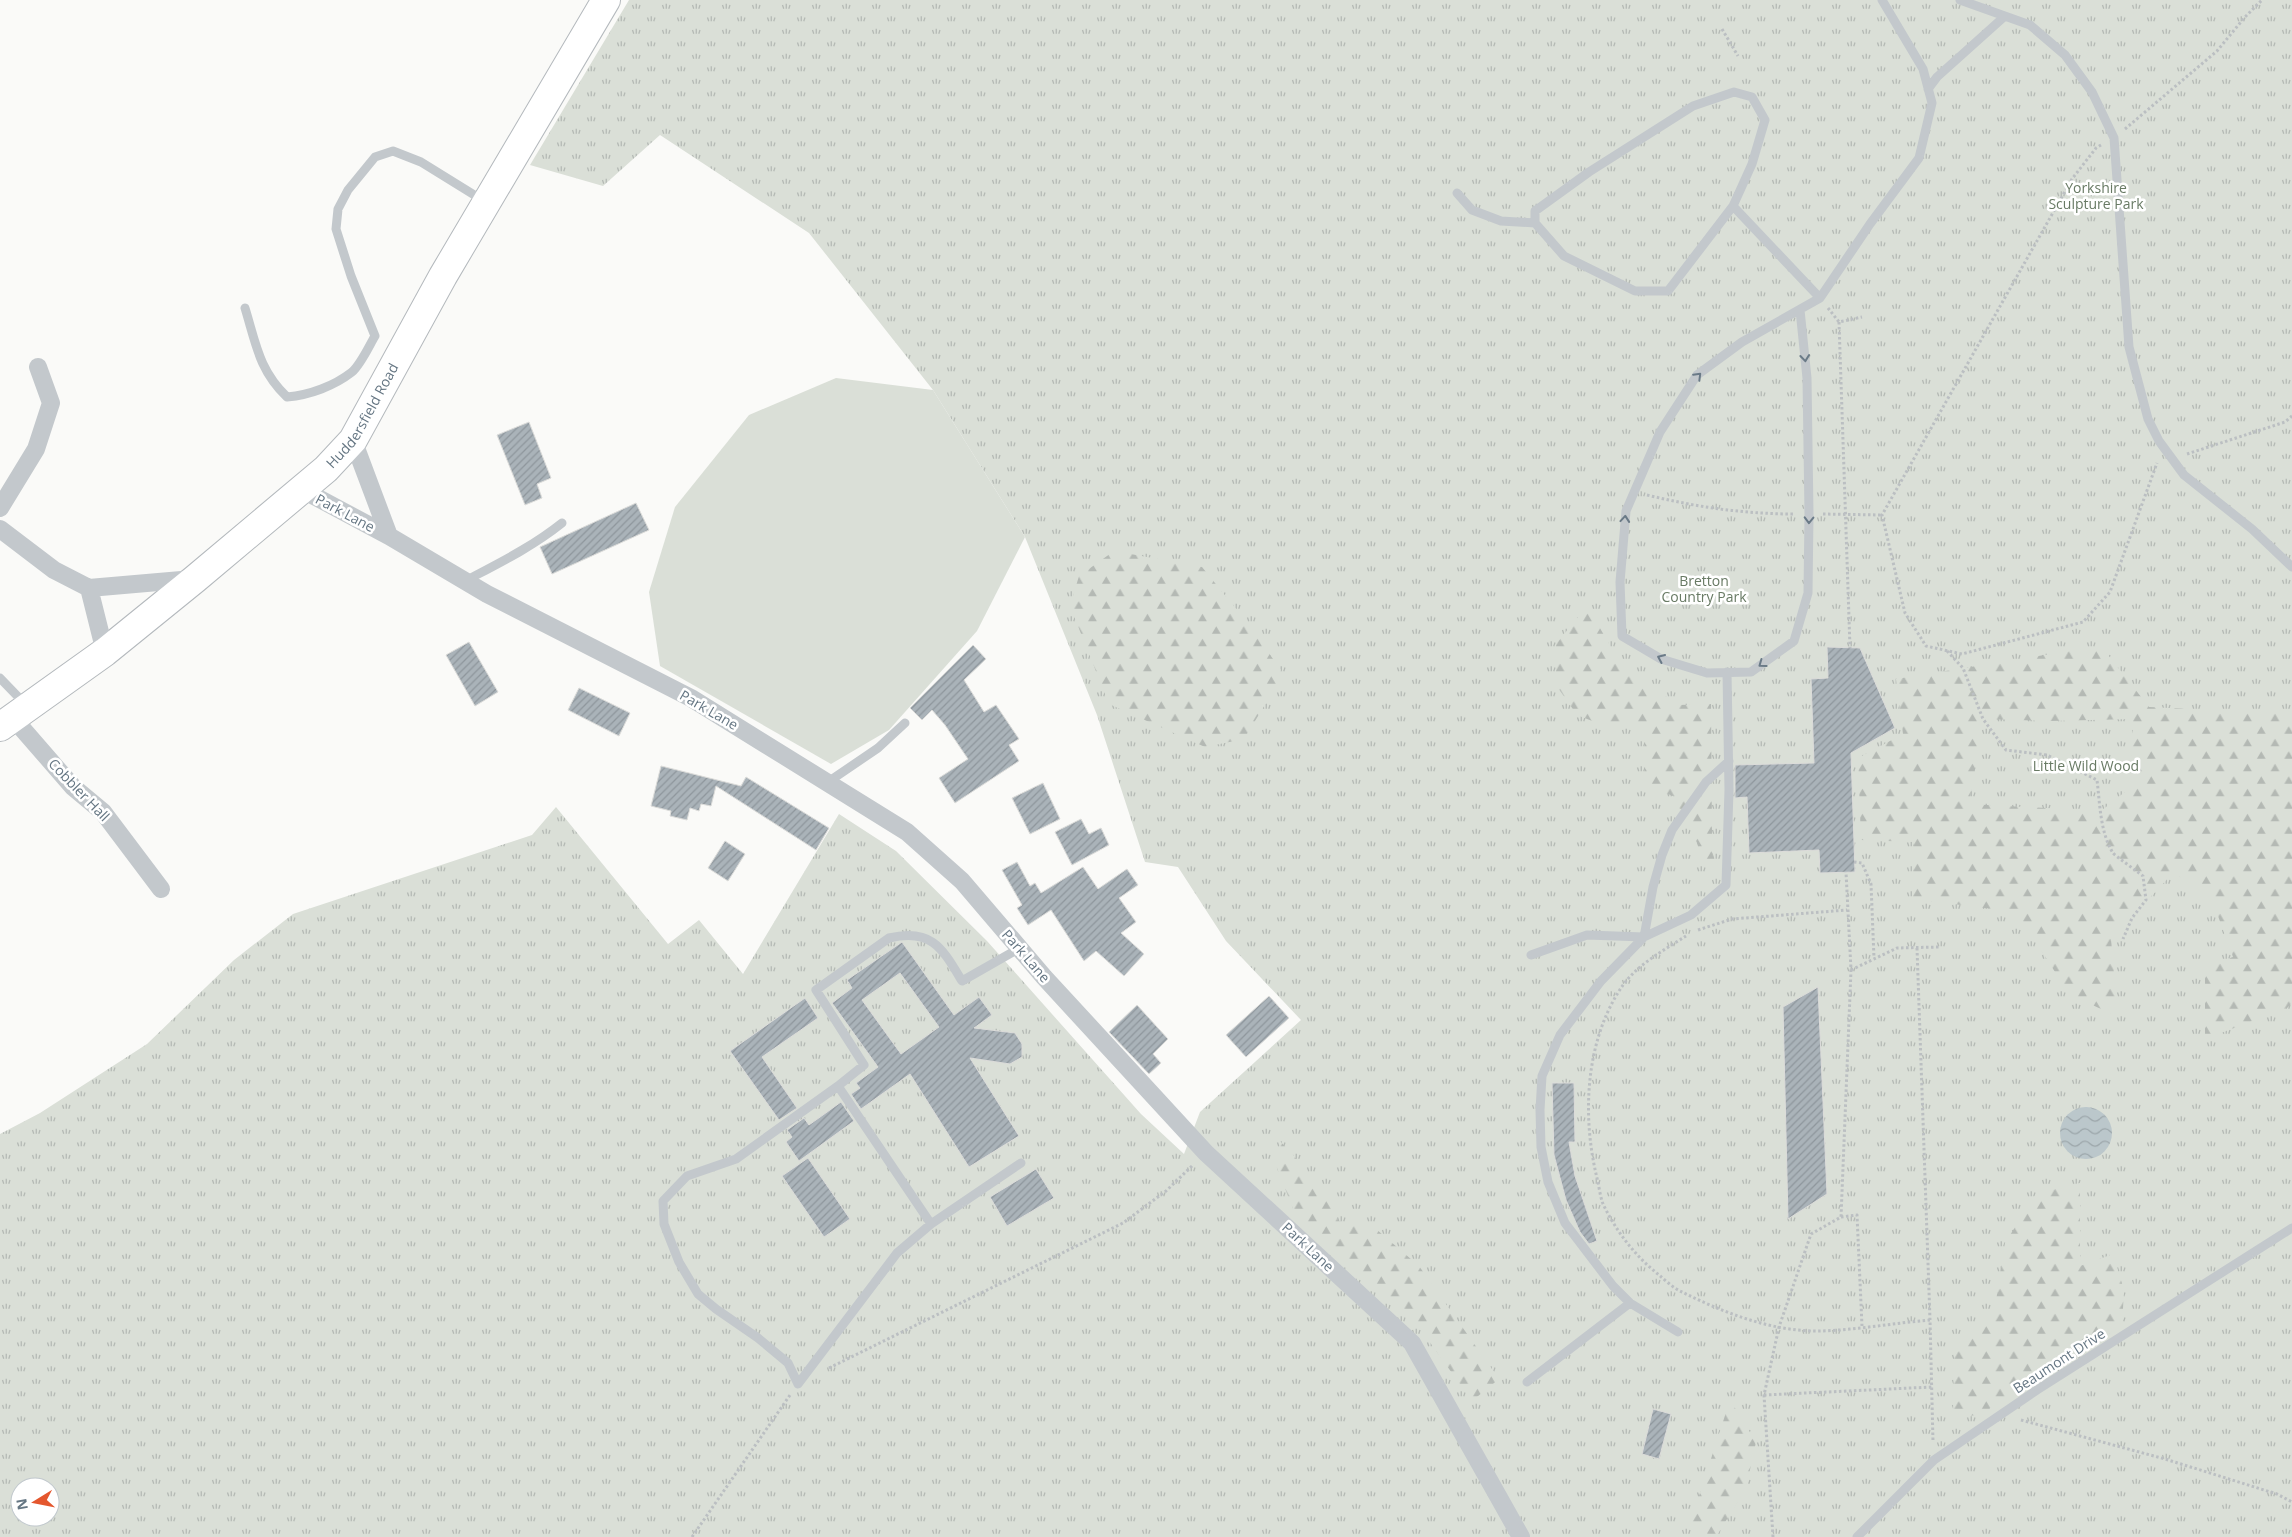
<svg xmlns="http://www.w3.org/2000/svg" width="2292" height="1537" viewBox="0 0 2292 1537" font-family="'Open Sans',sans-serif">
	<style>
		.grass { fill: url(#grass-tufts); fill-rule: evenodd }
		.forest { fill: url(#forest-firs); fill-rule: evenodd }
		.pitch { fill: #dadfd7 }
		.water { fill: url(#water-waves) }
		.building { fill: url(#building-hatch); stroke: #dcdcda; fill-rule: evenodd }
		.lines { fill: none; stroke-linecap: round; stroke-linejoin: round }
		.highway-casing { stroke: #b4b9bd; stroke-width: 30 }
		.path { stroke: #bbbfc2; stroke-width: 3; stroke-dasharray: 2.5 2.5; stroke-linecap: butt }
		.lane { stroke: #c3c8cc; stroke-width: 9 }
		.street { stroke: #c3c8cc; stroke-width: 18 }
		.highway { stroke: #fff; stroke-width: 28 }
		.oneway { stroke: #6a7a87 }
		.labels { text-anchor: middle; stroke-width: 5; stroke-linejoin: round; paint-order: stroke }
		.park-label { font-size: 14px; fill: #687a64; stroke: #fff }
		.street-label { font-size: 14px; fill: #657683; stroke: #fff }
	</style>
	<defs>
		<pattern id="grass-tufts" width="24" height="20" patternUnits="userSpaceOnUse" patternTransform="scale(1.25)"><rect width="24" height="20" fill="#dadfd7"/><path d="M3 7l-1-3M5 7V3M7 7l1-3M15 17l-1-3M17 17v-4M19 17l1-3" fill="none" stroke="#b4b9b4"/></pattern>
		<pattern id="forest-firs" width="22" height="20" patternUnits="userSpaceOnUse" patternTransform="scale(1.25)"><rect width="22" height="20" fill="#dadfd7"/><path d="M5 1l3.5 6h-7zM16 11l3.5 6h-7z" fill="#b4b9b4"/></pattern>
		<pattern id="water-waves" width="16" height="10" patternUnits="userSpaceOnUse" patternTransform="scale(1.25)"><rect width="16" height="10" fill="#bbc7cb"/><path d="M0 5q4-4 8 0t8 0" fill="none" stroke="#9ca6aa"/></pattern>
		<pattern id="building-hatch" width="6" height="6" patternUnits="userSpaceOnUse" patternTransform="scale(1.25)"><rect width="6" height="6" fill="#aab3b9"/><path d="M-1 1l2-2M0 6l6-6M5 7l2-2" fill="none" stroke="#8e969c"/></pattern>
	</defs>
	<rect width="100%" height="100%" fill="#fafaf8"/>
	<path class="grass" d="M629 0H2292V1537H0V1134L40 1113 147 1044 234 960 293 914 532 835 556 807 668 944 699 920 743 974 839 814 896 851 987 941 1141 1114 1184 1154 1200 1112 1301 1020 1226 941 1178 867 1145 862 1097 715 1025 537 933 390 809 233 660 135 603 186 530 165ZM20 1487H50V1517H20Z"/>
	<path class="forest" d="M1114 551 1202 567 1245 620 1286 677 1269 698 1244 739 1205 747 1109 704 1070 606 1079 576Z
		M1587 606 1625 671 1680 705 1711 704 1712 834 1714 876 1673 796 1645 785V725L1605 726 1577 715 1556 685V644Z
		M2101 646 2149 707 2292 714V1003L2287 1008 2205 1039V966L2233 957 2214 905 2174 872 2111 939 2118 1017 2069 994 2017 912 1913 899 1914 842 1861 840 1858 758 1903 734 1896 679ZM2133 719 2131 787 2101 811 1969 804 1983 719 2050 721Z
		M1280 1141 1330 1195 1338 1221 1376 1229 1419 1266 1499 1379 1472 1401 1409 1313 1299 1224 1277 1168Z
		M2080 1183V1266L2113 1254 2124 1290 2122 1326 1979 1415 1953 1417 1954 1355 1995 1307 2005 1243 2036 1194Z
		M1730 1400 1756 1442 1746 1488 1716 1537 1689 1527Z"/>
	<path class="pitch" d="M836 378 933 390 1025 537 977 631 889 730 831 764 660 666 649 592 675 507 749 415Z"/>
	<path class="water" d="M2060 1133a26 26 0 1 1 52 0a26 26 0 1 1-52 0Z"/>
	<path class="building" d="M529 422 551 478 537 484 542 498 525 505 497 435Z
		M636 503 649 530 552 574 540 547Z
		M469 642 498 692 475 706 446 655Z
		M973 645 986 659 964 680 984 712 996 705 1019 739 1009 745 1019 761 955 803 939 778 968 759 945 725 932 710 922 720 910 708Z
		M1827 647 1860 648 1895 728 1851 753 1855 872 1820 873 1819 850 1749 853 1747 797 1735 798V765L1814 763 1811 679 1828 678Z
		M579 688 630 713 619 736 568 710Z
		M661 766 741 786 746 777 829 828 816 850 716 786 711 806 701 804 699 811 690 808 687 820 670 816 671 811 651 806Z
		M1043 783 1060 819 1030 834 1012 798Z
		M1081 819 1089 834 1101 828 1109 845 1072 865 1055 832Z
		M725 841 745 854 728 881 708 868Z
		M1017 862 1030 886 1035 883 1041 893 1083 867 1098 889 1127 869 1138 885 1119 898 1136 922 1121 933 1144 954 1124 976 1096 951 1084 961 1051 910 1028 925 1017 908 1022 905 1002 870Z
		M902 942 954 1015 979 997 992 1015 974 1028 1015 1033 1022 1044V1057L1010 1064 970 1058 1019 1136 969 1167 910 1074 861 1109 851 1094 860 1088 856 1083 878 1067 832 1003 852 988 847 980ZM900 973 939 1027 901 1054 862 1000Z
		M1818 987 1827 1194 1788 1219 1783 1007Z
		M1269 996 1289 1018 1246 1057 1226 1035Z
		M805 998 818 1018 762 1057 797 1108 779 1120 730 1051Z
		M1137 1005 1168 1039 1153 1054 1161 1063 1149 1074 1109 1032Z
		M1552 1083H1574L1575 1142H1569L1575 1176 1597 1241 1589 1244 1580 1232 1566 1200 1554 1155Z
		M841 1102 854 1121 799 1161 786 1142 792 1137 787 1130 804 1118 809 1125Z
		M808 1158 850 1219 824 1237 782 1176Z
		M1036 1169 1054 1198 1007 1226 990 1197Z
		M1653 1409 1671 1414 1659 1459 1642 1454Z"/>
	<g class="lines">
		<defs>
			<g id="highway">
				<path id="s1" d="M0 727 105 652 195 579 326 469 353 440 443 276 606 0"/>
			</g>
		</defs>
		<use href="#highway" class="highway-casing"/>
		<path class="path" d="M1722 29 1738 56
			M2125 129 2217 51 2245 17 2262 0
			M2101 145 2096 148 2072 179 1882 515 1905 613 1926 646 1962 654 2083 622 2110 592 2157 463
			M1828 308 1839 322 1862 317
			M1839 322 1850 648
			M2187 454 2285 422 2292 416
			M1647 495C1696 507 1744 514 1794 514
			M1823 514 1881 515
			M1947 651 1963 668 1983 719 2006 750 2047 755 2097 780C2100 804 2100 832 2113 853 2114 855 2138 872 2143 876L2146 900 2132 918 2123 939
			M1854 862 1862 863 1871 884 1874 958
			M1698 930 1732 919 1847 910
			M1686 936C1664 950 1635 966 1621 988 1585 1042 1582 1117 1597 1178 1599 1186 1600 1196 1603 1204 1616 1231 1635 1256 1659 1275 1665 1280 1672 1287 1680 1291 1722 1312 1772 1332 1820 1331 1857 1330 1894 1323 1930 1320L1933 1442
			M1917 948 1930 1320
			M1851 970 1897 948 1939 947
			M1841 1217 1857 1215 1862 1326
			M829 1368 1123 1223 1166 1191 1193 1165
			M1764 1395 1932 1387
			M2021 1420 2165 1459 2277 1494 2292 1502
			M692 1537 790 1395
			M1773 1537 1764 1395 1779 1327 1811 1234 1841 1217 1851 970 1846 872"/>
		<path class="lane" d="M1960 0 2030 25 2065 55 2092 92 2114 138 2129 347 2148 419 2159 441 2184 475 2252 529 2292 567
			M1928 89 1937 77 2005 16
			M1734 92 1752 97 1765 120 1752 164 1733 206 1668 291H1635L1564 256 1535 223V211L1589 172 1693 106Z
			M1457 193 1472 210 1501 221 1535 223
			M1733 206 1820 298
			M245 308C256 344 259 370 287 397 310 395 334 386 352 372 361 364 369 346 375 336L351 276 336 229 338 209 348 190 375 157 393 151 421 162 484 201
			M1800 310 1807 378 1809 514 1808 593 1794 641 1751 672 1707 673 1661 659 1622 636 1620 582 1626 511 1660 432 1697 375 1742 342 1820 298 1870 224 1919 158 1932 103 1923 69 1882 0
			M465 581C499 563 532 547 562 523
			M0 678 26 705
			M828 782 878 748 905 723
			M1020 948 962 981C942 948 932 928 889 938L816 990 864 1065 838 1086 736 1159 687 1176 663 1201 664 1224 679 1262 698 1294 716 1309 758 1338 788 1363 798 1384 897 1253 931 1224 1021 1163
			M1531 955 1587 935 1644 937 1691 915 1726 885 1729 790 1727 672
			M838 1086 931 1224
			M1678 1332 1630 1303 1613 1286 1565 1223 1548 1182 1541 1147 1540 1110 1542 1076 1560 1035 1601 981 1644 937 1653 887 1662 855 1672 830 1706 782 1729 761
			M1527 1382 1630 1303
			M1857 1537 1934 1460 2037 1390 2292 1228"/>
		<path class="street" d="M353 440 389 536
			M301 489 389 536 487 594 691 698 907 832 962 881 1044 977 1206 1153 1412 1343 1521 1537
			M0 508 36 449 51 403 38 367
			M0 529 54 570 89 588 193 579
			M89 588 105 652
			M13 718 73 787 103 812 161 889"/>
		<use href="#highway" class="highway"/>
	</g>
	<defs><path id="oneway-chevron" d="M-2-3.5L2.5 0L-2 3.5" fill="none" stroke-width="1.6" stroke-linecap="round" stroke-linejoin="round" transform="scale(1.25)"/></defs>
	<g class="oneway">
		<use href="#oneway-chevron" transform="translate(1805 358) rotate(84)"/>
		<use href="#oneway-chevron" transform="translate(1698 376) rotate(-45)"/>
		<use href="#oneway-chevron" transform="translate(1625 519) rotate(-85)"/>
		<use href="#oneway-chevron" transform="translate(1809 520) rotate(91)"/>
		<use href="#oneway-chevron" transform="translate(1661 658) rotate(-156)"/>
		<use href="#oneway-chevron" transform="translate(1762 664) rotate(144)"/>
	</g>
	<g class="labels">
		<g class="park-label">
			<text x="2096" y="193">Yorkshire<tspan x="2096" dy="16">Sculpture Park</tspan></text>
			<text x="1704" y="586">Bretton<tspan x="1704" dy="16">Country Park</tspan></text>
			<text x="2086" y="771">Little Wild Wood</text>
		</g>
		<g class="street-label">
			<text dy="5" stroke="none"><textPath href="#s1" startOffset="481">Huddersfield Road</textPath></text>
			<text transform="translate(345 513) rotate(28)" y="5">Park Lane</text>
			<text transform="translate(709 710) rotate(30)" y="5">Park Lane</text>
			<text transform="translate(79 790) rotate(46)" y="5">Cobbler Hall</text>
			<text transform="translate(1026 956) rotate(49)" y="5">Park Lane</text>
			<text transform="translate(1308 1247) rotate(43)" y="5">Park Lane</text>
			<text transform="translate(2059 1361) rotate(-33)" y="5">Beaumont Drive</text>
		</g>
	</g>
	<g transform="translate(35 1502) rotate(260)"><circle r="24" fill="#ffffff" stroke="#c1c8cd"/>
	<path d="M0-4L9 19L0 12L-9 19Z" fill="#e4572e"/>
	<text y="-8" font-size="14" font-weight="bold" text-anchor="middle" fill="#657683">N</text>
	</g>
</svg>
